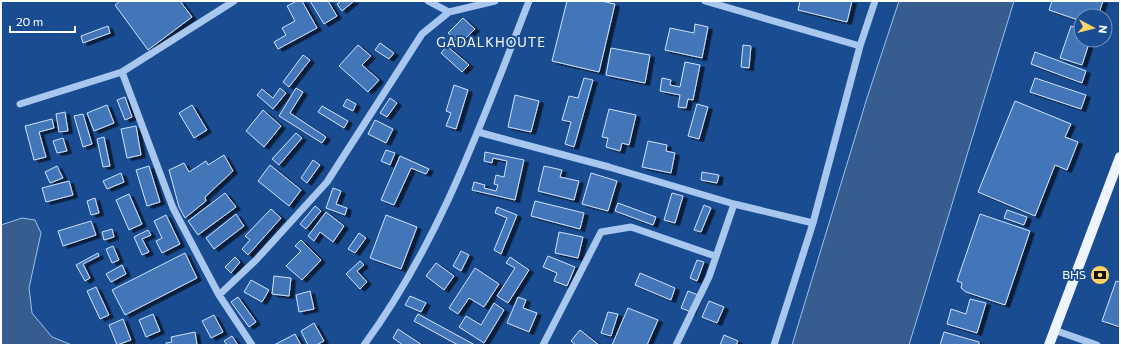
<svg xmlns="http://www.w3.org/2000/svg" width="1121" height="346" viewBox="0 0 1121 346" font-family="Commissioner,sans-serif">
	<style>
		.water { fill: #375d8f; stroke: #9ac2f1 }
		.building { fill: #4276b9; stroke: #cee2fb; filter: url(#shadow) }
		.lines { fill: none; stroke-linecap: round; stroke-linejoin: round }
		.minor { stroke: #a7c7ef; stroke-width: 7 }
		.major { stroke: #eff5ff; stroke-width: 10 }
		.labels { text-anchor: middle; stroke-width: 4; stroke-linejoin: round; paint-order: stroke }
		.poi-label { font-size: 12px; fill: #fff; stroke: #194c90; text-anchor: end }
		.neighbourhood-label { font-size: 13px; letter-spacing: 1px; fill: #fff; stroke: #194c90 }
	</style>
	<defs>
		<filter id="shadow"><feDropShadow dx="4.5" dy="2.5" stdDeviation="0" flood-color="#0009"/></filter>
	</defs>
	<rect width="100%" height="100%" fill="#194c90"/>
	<path class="water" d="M899 1H1014L909 345H792L867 98Z
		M22 218 35 220 41 233 29 288 32 313 52 337 72 345H1V225Z"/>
	<path class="building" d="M120 1H180L192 17 148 50 115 5Z
		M297 1H302L317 28 278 49 274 42 286 35 282 28 295 21 287 6Z
		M310 1H328L337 16 324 24Z
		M341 1H354L342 11 337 4Z
		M567 1H601L615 4 599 72 552 61Z
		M800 1H852L847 22 798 10Z
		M1052 1H1103L1098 16H1081V21L1049 10Z
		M463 18 475 29 460 44 448 33Z
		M695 24 708 27 702 58 665 50 670 28 694 33Z
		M108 26 110 33 83 43 81 36Z
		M1071 26 1081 30V40H1090L1082 65 1060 58Z
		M380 43 394 53 389 59 375 50Z
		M358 45 371 56 362 65 379 80 368 92 339 66Z
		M743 45 751 46 749 68 741 67Z
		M447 46 469 65 462 72 441 53Z
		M611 48 650 55 645 83 606 75Z
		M1035 52 1086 71 1082 83 1031 64Z
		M303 55 310 60 289 87 283 82Z
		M685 62 700 65 693 100 688 99 686 108 678 107 680 95 660 91 662 78 671 80 670 85 680 87Z
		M584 78 593 80 574 147 565 144 571 122 562 120 569 96 578 98Z
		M1035 78 1086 95 1081 109 1030 92Z
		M454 85 468 90 456 129 446 126 451 113 446 111Z
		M280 88 286 93 273 109 257 95 262 89 273 98Z
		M296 88 303 92 290 113 326 137 322 143 279 116Z
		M515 95 539 101 531 132 508 127Z
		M125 97 132 117 125 120 117 100Z
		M390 98 397 103 387 117 380 113Z
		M347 99 356 104 353 111 343 106Z
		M1015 101 1071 124 1065 137 1078 142 1067 170 1055 165 1035 216 978 192Z
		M697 104 708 107 699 139 688 136Z
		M107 105 114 123 94 131 87 113Z
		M192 105 207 130 194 138 179 113Z
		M322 106 348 121 344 128 318 112Z
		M609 109 636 115 629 145 622 143 620 151 606 147 608 138 602 137Z
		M263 110 281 126 264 147 246 131Z
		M65 112 68 131 59 132 56 114Z
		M83 114 92 144 83 147 74 116Z
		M52 119 54 128 39 132 46 157 34 160 25 126Z
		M375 120 393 129 386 143 368 134Z
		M136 126 141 155 127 158 121 129Z
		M296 133 302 138 279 165 272 159Z
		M104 137 110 166 103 167 97 139Z
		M63 138 67 151 57 153 53 141Z
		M648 141 667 145 666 151 675 153 671 173 642 167Z
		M386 150 395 153 390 165 381 161Z
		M485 152 524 160 515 200 472 190 474 182 485 185 484 188 496 191 498 185 494 184 496 175 504 177 507 161 493 158 492 163 484 161Z
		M224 155 233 171 205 197 206 201 185 218 179 207 169 170 184 163 189 172 206 161 208 165Z
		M400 156 429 169 426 174 411 168 394 205 381 200Z
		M313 160 320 165 307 183 301 178Z
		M270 165 301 190 289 206 258 181Z
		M57 166 63 178 50 183 45 172Z
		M149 166 160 202 147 206 136 170Z
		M544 166 562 170 560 177 579 181 574 200 538 191Z
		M702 172 719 175 717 183 701 180Z
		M121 173 124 182 107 189 103 181Z
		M591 173 617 181 608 211 582 204Z
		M69 181 73 195 46 202 42 188Z
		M333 188 341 191 336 204 347 208 345 215 326 208Z
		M225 193 236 207 198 235 188 221Z
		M672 193 683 196 675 223 664 220Z
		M129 194 142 224 129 230 116 200Z
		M95 198 99 213 91 215 87 201Z
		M535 201 584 213 580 229 531 216Z
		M618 203 656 217 653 225 615 211Z
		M704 205 711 208 701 232 694 230Z
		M315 206 321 211 306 229 300 224Z
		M497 207 517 215 501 254 494 250 507 218 495 213Z
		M271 209 281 218 248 255 242 249 250 240 245 236Z
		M1007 210 1027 217 1024 225 1004 218Z
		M326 212 344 226 333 242 320 232 314 241 308 236Z
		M236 214 244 226 214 249 206 238Z
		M980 214 1030 231 1005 305 966 292 961 288 962 283 957 281Z
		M166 215 180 244 162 253 156 241 162 238 154 221Z
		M386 215 417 227 401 269 370 258Z
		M91 221 96 235 63 246 58 231Z
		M112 229 114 237 104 240 102 232Z
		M148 230 151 235 142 239 149 252 142 255 134 237Z
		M559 232 583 237 578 258 555 253Z
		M359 233 366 238 355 253 348 249Z
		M301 240 321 260 302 280 286 266 301 251 295 246Z
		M113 246 119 260 112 263 106 249Z
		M461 251 469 255 461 271 453 266Z
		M98 253 99 256 83 264 90 278 85 281 76 265Z
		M185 253 197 278 125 315 112 290Z
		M548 256 575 267 567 286 554 281 557 273 543 267Z
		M235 257 240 262 231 273 225 267Z
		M510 257 529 270 508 303 497 296 515 268 506 263Z
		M697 260 704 262 697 281 690 278Z
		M360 261 364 265 357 271 367 282 360 289 346 274Z
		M436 263 454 276 444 290 426 276Z
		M122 265 126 274 111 282 106 274Z
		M475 268 499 284 484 307 469 298 458 314 449 308Z
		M640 273 675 288 671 300 635 285Z
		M274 276 291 278 289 296 272 294Z
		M251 280 269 290 262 302 244 292Z
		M1116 281 1120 282V327L1102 321Z
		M96 287 109 315 100 319 87 291Z
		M310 291 314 309 299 312 296 295Z
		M688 291 698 295 691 312 681 308Z
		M410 296 426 303 421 312 405 305Z
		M238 297 256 322 249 327 231 302Z
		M518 297 526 300 523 308 537 313 529 332 507 323Z
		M970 299 986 303 977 333 947 324 951 309 966 314Z
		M709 301 724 307 717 323 702 317Z
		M494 303 504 310 484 343 459 327 466 316 481 325Z
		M628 308 658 320 647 345H612Z
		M608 312 618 314 611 336 601 333Z
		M153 314 160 331 146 337 139 320Z
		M418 314 475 345H458L414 321Z
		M214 315 223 332 211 338 202 321Z
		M123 319 131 340 117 345 109 325Z
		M314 323 324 341 316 345H308L301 331Z
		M398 329 422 345H403L393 338Z
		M580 330 599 345H576L571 341Z
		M195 332 197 345H166V343L172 342 171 337Z
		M944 332 979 342V345H940Z
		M295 334 301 345H274Z
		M724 335 738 341 736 345H720Z
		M232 336 238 345H227L224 341Z"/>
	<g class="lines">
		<path class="minor" d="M428 1 449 12
			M705 1 860 46
			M122 72 173 208 219 295 252 345
			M20 104 122 72 234 1
			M478 132 609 167 734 204 813 223
			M219 295 257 259 327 182 422 34 449 12 495 1
			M1054 330 1097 345
			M364 345C440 242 483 119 529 1
			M543 345 601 232 631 227 715 256
			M676 345 709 277 734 204
			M774 345 813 223 860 46 875 1"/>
		<path class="major" d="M1049 345 1120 157"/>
	</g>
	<defs>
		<symbol id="bank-disc" viewBox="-11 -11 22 22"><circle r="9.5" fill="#ffd465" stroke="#194c90"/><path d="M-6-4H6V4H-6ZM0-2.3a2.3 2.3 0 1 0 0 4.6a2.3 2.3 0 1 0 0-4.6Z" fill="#111"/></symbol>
	</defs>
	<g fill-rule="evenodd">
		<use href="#bank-disc" x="1089" y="264" width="22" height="22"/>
	</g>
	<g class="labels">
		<g class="poi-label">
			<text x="1086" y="279">BHS</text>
		</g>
		<g class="neighbourhood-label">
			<text x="491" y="47">GADALKHOUTE</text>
		</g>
	</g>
	<rect width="1121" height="346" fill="none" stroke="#ffffff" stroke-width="4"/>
	<g transform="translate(1093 28) rotate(97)"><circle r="19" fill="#194c90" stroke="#7594bc"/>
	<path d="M0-3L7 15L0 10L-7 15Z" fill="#ffd465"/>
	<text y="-6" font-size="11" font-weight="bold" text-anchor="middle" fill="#ffffff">N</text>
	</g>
	<path d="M10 26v6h65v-6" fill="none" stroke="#ffffff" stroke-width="2"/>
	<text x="16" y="26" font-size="12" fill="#ffffff" stroke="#194c90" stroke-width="3" paint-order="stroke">20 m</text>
</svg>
